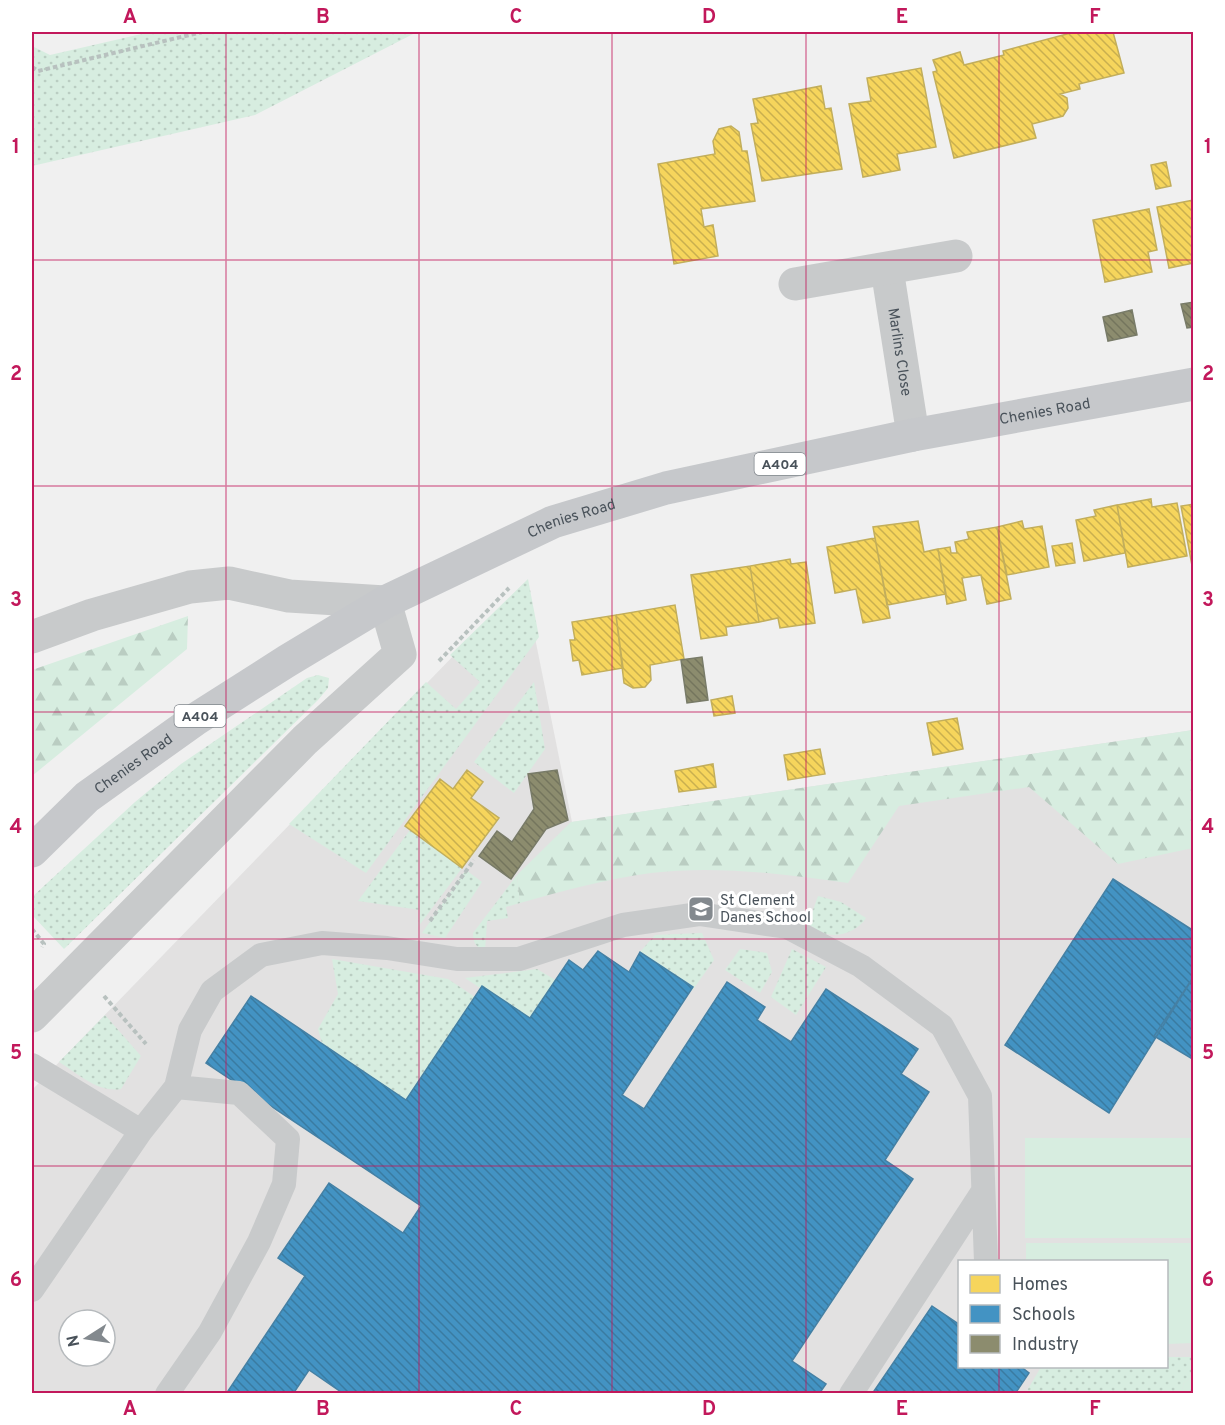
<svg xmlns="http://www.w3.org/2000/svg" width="1225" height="1425" viewBox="0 0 1225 1425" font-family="Overpass,sans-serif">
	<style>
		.education { fill: #e2e1e1; fill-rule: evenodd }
		.grass { fill: url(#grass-dots) }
		.forest { fill: url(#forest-firs) }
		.pitch { fill: #d7ede0 }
		.homes { fill: url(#homes-back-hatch); stroke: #c2ae5b; stroke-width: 1.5 }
		.schools { fill: url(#schools-back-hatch); stroke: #4580a4; stroke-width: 1.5 }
		.industry { fill: url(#industry-back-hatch); stroke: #787b68; stroke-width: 1.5 }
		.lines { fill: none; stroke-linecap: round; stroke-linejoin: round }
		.path { stroke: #b8c1bf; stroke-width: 4; stroke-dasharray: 4.5 3; stroke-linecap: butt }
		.lane { stroke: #c8cacb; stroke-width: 24 }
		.street { stroke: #c8cacb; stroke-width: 33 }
		.primary { stroke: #c6c8cb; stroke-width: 33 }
		.grid { fill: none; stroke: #c2185b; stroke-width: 1.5; stroke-opacity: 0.55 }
		.labels { text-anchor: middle; stroke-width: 6; stroke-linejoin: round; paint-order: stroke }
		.shield { fill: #fff; stroke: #80868c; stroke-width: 1.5 }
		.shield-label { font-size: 14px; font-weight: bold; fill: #49525a }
		.street-label { font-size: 15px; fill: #49525a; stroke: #fff }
		.poi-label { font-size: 15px; fill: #49525a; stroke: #fff; text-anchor: start }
		.neatline { fill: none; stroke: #c2185b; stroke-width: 2 }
		.grid-label { font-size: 20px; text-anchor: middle; font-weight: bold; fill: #c2185b }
	</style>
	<defs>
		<pattern id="grass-dots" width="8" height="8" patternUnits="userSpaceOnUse" patternTransform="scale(1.5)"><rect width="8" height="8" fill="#d7ede0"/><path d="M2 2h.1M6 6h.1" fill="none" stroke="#bacdc2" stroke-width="1.8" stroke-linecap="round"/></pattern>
		<pattern id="forest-firs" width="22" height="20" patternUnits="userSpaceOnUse" patternTransform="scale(1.5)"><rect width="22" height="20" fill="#d7ede0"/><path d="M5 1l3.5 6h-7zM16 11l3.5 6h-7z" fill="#bacdc2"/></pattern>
		<pattern id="homes-back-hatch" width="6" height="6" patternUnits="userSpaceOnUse" patternTransform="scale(1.5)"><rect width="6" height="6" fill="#f6d55c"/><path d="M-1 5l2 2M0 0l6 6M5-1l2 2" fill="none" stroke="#c9af4f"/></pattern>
		<pattern id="schools-back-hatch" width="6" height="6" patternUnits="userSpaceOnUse" patternTransform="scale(1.5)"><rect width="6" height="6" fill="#4393c3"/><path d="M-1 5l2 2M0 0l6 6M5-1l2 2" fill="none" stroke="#3a7ba1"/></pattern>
		<pattern id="industry-back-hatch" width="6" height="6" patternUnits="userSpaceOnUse" patternTransform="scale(1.5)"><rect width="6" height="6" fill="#8c8c6e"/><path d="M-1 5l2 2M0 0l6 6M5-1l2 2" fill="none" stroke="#74755d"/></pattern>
	</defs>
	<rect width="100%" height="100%" fill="#f0f0f0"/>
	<path class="education" d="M524 583 572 822 1193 730V1393H32V1090ZM960 1262H1166V1366H960ZM69 1320H105V1356H69Z"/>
	<path class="grass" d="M150 32H417L255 115 32 166V46L50 55Z
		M528 579 539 637 366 873 289 824 426 682 456 709 480 682 450 655Z
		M318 675 329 678 328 688 318 700 64 949 32 915V897L135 802 181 764 307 678Z
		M534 682 545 749 514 793 474 762Z
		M410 830 462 868 418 927 420 910 358 901Z
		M466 870 482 882 445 938 422 933Z
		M517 875 520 903 506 907 508 918 487 921 485 951C476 947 473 943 473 933Z
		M818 896 841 902 866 918C859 930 840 938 826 934 820 933 814 927 808 924Z
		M702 933 714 960 692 991V987L640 952 655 935Z
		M740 949 767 953 772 972 760 993 725 970Z
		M792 949 826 967 796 1015 771 997Z
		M332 959 448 979 475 997 406 1100 322 1043 318 1029 338 994Z
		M537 969 557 981 530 1021 465 978Z
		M105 1015 141 1056 121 1089C98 1093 77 1073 59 1062Z
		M1167 1357H1193V1376L1184 1383 1181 1393 1025 1394 1041 1367 1166 1366Z"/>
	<path class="forest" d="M188 616 187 649 32 776V670Z
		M1193 730V848L1118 864 1029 787 899 806 848 883C783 874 716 865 651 873 606 879 563 891 520 903L517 875 571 822Z
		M1193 1376V1393H1181L1184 1383Z"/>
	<path class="pitch" d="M1025 1138H1193V1238H1025Z
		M1026 1243H1193V1343L1167 1344 1166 1262 1026 1261Z"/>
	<path class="homes" d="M1066 32H1113L1124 73 1079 84 1080 89 1060 94 1067 98 1068 108 1063 116 1032 124 1036 138 954 158 933 72 937 71 933 60 960 52 964 65 1004 55 1003 51 1067 34Z
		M921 68 936 147 897 154 900 170 863 177 849 104 871 101 867 78Z
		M821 86 825 109 831 108 842 169 762 181 751 124 758 123 753 99Z
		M731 126 739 132 742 151H747L755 201 701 209 704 227 713 225 718 256 674 264 658 164 715 154 713 141 719 129Z
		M1166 162 1171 186 1156 189 1151 165Z
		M1194 200V263L1169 268 1157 207Z
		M1149 209 1157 250 1148 252 1152 272 1105 282 1093 220Z
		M1151 499 1152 507 1177 503 1187 556 1128 567 1117 505Z
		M1194 504V571H1193L1181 506Z
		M1117 505 1125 553 1084 561 1076 520 1096 516 1094 510Z
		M918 521 924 552 938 549 946 594 887 605 873 527Z
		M1022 521 1024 529 1042 526 1049 567 1007 575 997 527Z
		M997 527 1011 599 987 604 981 575 962 578 966 600 947 604 938 549 950 547 951 553H957L955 542 969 539 967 532Z
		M875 538 890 618 863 623 856 589 835 593 827 547Z
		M1072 543 1075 563 1056 566 1052 546Z
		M790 559 791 564 806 562 815 623 780 628 778 618 759 622 750 566Z
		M750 566 759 622 726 627 727 635 701 639 691 575Z
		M675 605 684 659 650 665 651 680 645 687 633 688 624 683 616 615Z
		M616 615 623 668 582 675 579 660 573 661 570 640H575L572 622Z
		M732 696 735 713 714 716 711 700Z
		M957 718 963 749 933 755 927 723Z
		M820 749 825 774 788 780 784 755Z
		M713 764 716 787 679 792 675 771Z
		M467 770 483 782 471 798 499 818 462 868 405 826 440 779 453 789Z"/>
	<path class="schools" d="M1113 879 1194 931V976L1109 1113 1005 1045Z
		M598 951 629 972 640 952 693 987 622 1095 644 1109 727 982 765 1007 757 1020 791 1042 826 989 918 1049 901 1074 929 1092 885 1160 913 1179 792 1361 826 1384 819 1394H344L309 1370 293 1394H226L305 1276 278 1258 329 1183 403 1233 421 1206 206 1063 251 996 406 1100 482 986 530 1018 569 960 583 970Z
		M1194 976V1060L1154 1036Z
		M932 1306 960 1325V1366H1020L1029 1373 1015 1394H872Z"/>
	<path class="industry" d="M1194 302V327L1187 328 1181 304Z
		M1132 310 1137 335 1108 341 1103 317Z
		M702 657 708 700 687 703 681 660Z
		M557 770 568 820 546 829 511 879 479 856 497 831 512 842 534 809 528 774Z"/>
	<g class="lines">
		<path class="path" d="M32 67 38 71 202 32
			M439 661 509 588
			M430 921 474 860
			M32 929 44 944 42 947
			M104 996 146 1044"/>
		<path class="lane" d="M32 1065 141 1131
			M32 1290 141 1131 176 1087 190 1030 212 991 261 955 322 943 387 948 457 959H519L623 925 699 914 787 927 861 966 942 1026 980 1096 986 1262
			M167 1394 210 1332 259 1242 284 1184 288 1139 239 1093 176 1087
			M851 1394 983 1191"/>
		<g class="street">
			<path id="s1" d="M887 269 913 435"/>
			<path d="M795 284 956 256"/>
			<path d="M32 637 92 615 190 587 229 583 289 596 385 602 400 654 305 740 32 1016"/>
		</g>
		<path class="primary" id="s2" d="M32 851 87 797 196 719 287 661 385 602 553 522 666 488 913 435 1194 384"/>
	</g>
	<path class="grid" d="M226 32V1394M419 32V1394M612 32V1394M806 32V1394M999 32V1262M32 260H1194M32 486H1194M32 712H1194M32 939H1194M32 1166H1194M999 1366V1394"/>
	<defs>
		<symbol id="school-square" viewBox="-11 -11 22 22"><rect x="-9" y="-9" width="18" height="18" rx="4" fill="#83898e" stroke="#fff"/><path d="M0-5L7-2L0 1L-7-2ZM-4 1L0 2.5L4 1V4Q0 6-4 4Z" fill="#fff"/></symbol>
	</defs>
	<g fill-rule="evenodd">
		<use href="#school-square" x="686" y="894" width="30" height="30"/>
	</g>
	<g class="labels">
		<g class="shield">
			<rect x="754.5" y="453" width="51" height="22" rx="4.5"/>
			<rect x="174.5" y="705" width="51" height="22" rx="4.5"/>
		</g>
		<g class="shield-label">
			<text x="780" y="469">A404</text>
			<text x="200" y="721">A404</text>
		</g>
		<g class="street-label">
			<text dy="5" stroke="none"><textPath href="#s1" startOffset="84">Marlins Close</textPath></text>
			<text dy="5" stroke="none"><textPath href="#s2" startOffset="1124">Chenies Road</textPath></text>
			<text dy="5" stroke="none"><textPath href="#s2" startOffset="638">Chenies Road</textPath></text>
			<text dy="5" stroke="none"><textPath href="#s2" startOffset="134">Chenies Road</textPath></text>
		</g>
		<g class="poi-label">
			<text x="720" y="905">St Clement<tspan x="720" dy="17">Danes School</tspan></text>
		</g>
	</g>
	<rect width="1225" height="1425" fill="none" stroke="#ffffff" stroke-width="66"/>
	<rect x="958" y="1260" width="210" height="108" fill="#ffffff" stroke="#b6babd" stroke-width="1.5"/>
	<rect x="970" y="1275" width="30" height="18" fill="#f6d55c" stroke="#b6babd" stroke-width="1.5"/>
	<text x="1012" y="1290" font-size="18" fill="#49525a">Homes</text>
	<rect x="970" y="1305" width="30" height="18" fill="#4393c3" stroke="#b6babd" stroke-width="1.5"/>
	<text x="1012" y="1320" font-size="18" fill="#49525a">Schools</text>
	<rect x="970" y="1335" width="30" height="18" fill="#8c8c6e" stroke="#b6babd" stroke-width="1.5"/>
	<text x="1012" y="1350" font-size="18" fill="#49525a">Industry</text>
	<g transform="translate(87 1338) rotate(258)"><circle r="28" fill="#ffffff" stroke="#b6babd" stroke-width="1.5"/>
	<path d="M0-4.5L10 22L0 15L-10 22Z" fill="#83898e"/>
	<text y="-9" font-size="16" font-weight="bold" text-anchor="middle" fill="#49525a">N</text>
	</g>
	<rect x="33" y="33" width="1159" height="1359" class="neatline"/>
	<g class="grid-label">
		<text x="130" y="23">A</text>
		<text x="323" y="23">B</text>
		<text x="516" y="23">C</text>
		<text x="709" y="23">D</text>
		<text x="902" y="23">E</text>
		<text x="1095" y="23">F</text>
		<text x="16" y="153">1</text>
		<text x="1208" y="153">1</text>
		<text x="16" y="380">2</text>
		<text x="1208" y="380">2</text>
		<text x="16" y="606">3</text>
		<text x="1208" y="606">3</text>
		<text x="16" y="833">4</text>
		<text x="1208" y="833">4</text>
		<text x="16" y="1059">5</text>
		<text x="1208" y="1059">5</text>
		<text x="16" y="1286">6</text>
		<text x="1208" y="1286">6</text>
		<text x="130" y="1415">A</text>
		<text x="323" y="1415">B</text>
		<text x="516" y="1415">C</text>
		<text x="709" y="1415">D</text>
		<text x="902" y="1415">E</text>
		<text x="1095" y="1415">F</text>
	</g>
</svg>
